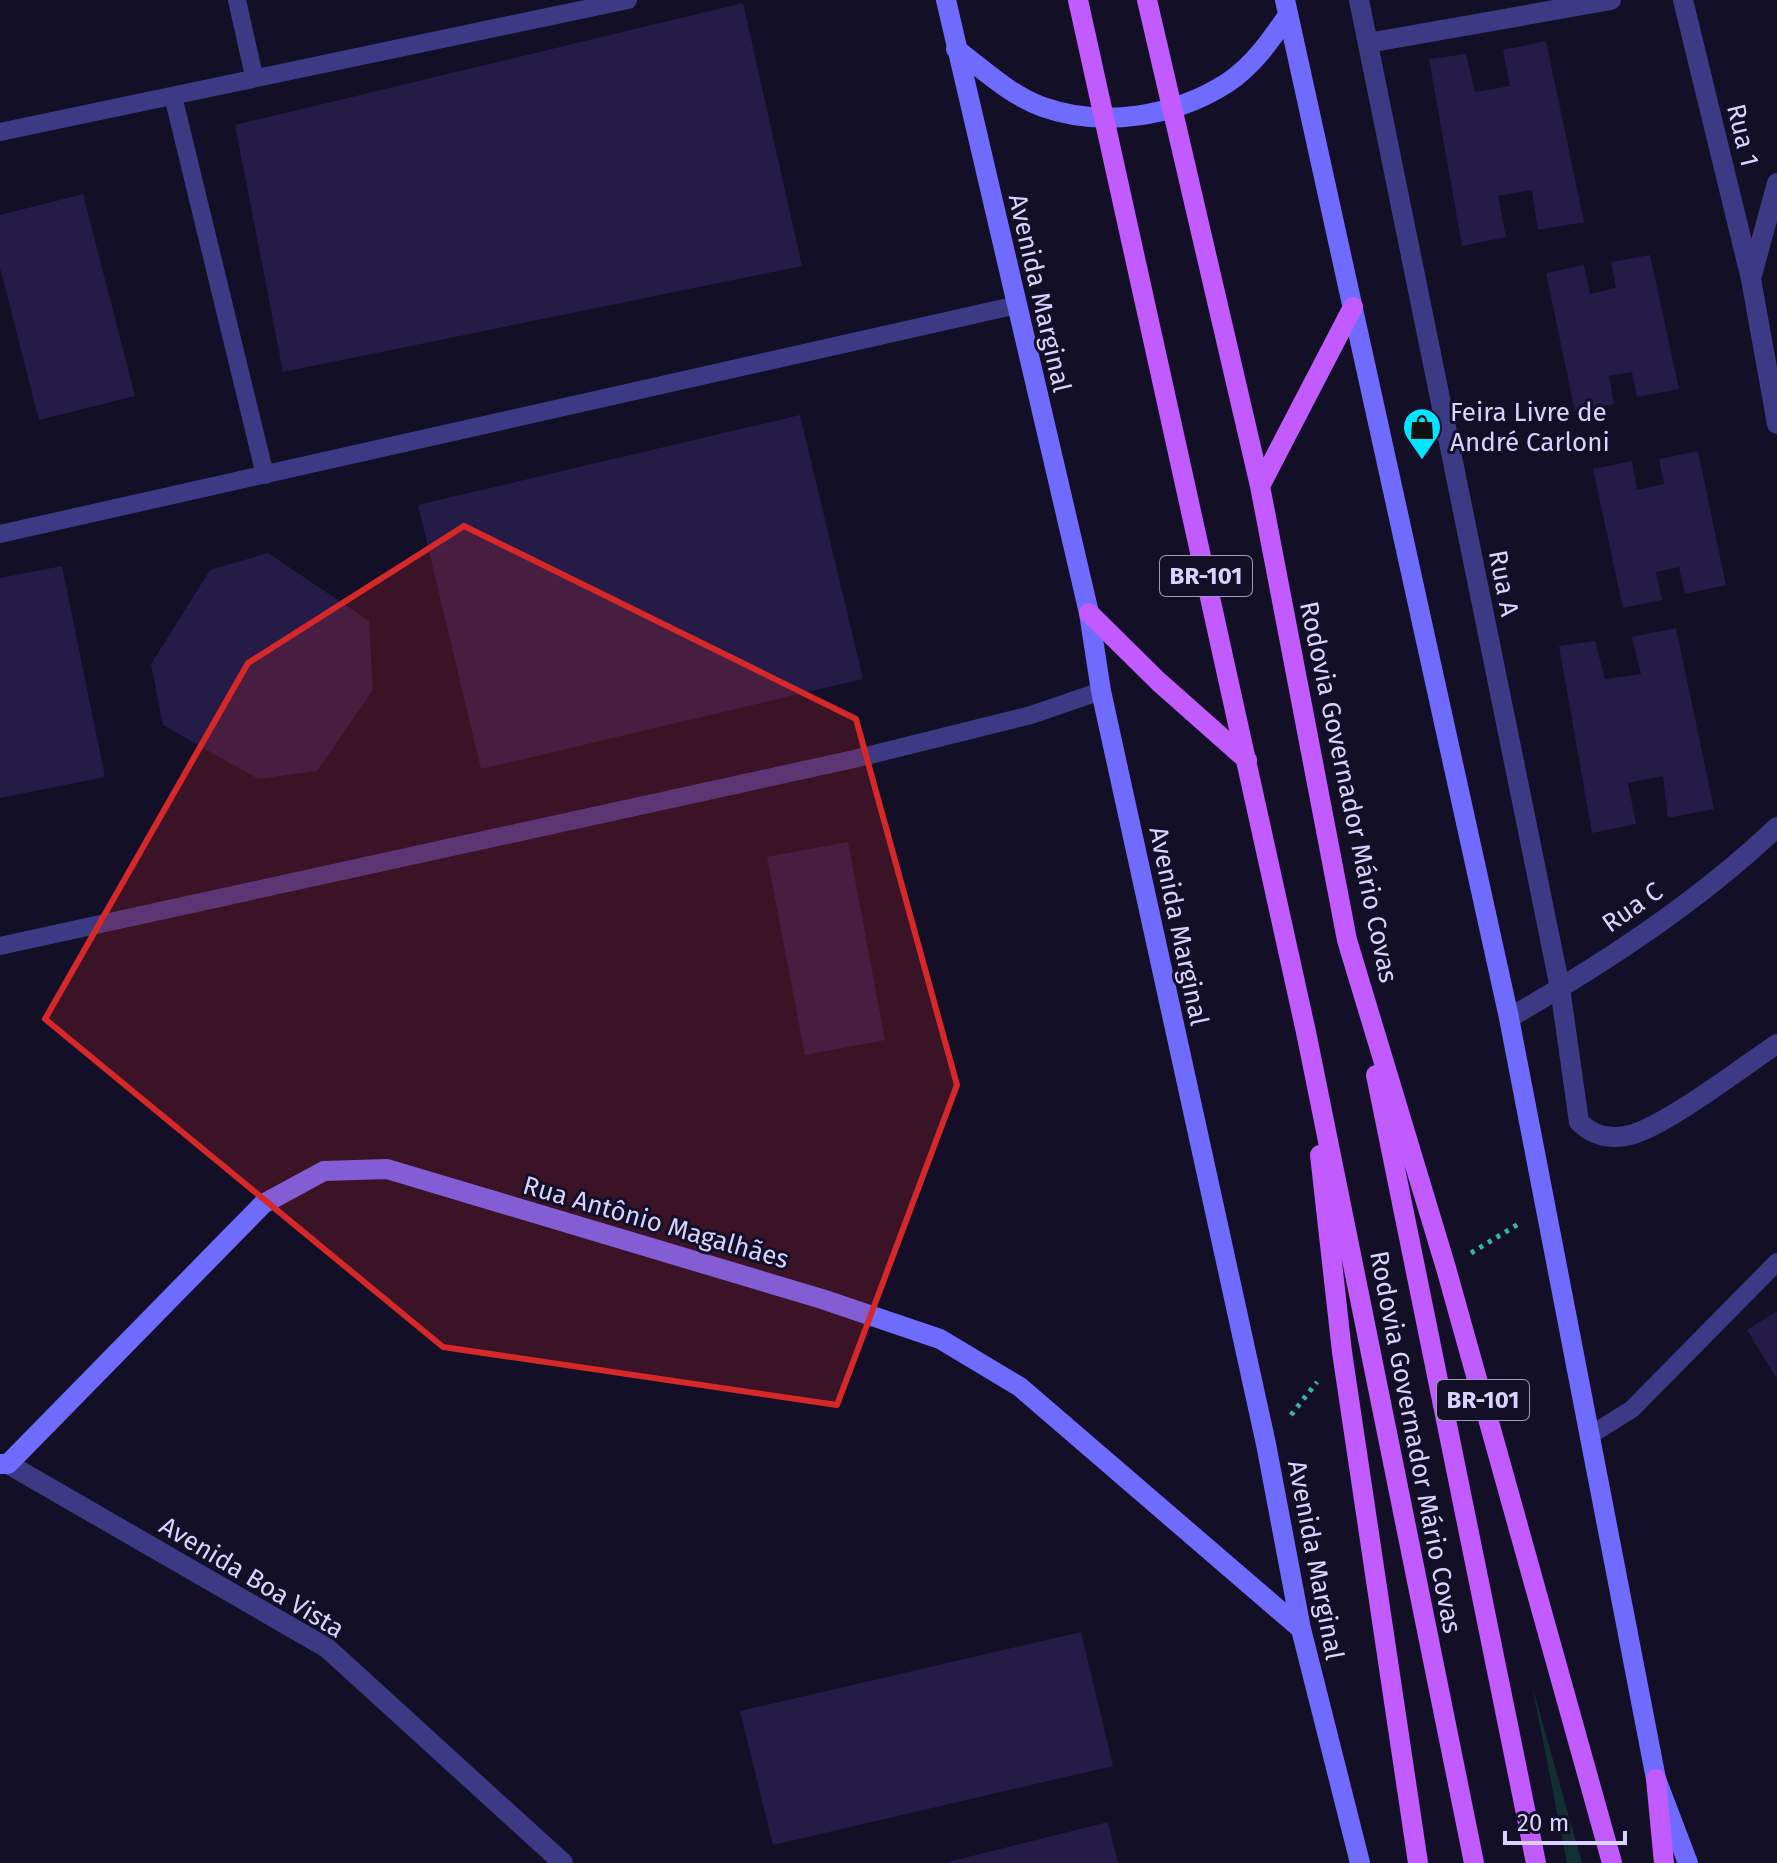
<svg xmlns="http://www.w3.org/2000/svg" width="1777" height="1863" viewBox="0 0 1777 1863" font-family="'Fira Sans',sans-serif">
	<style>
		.green { fill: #12302f }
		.building { fill: #241b47 }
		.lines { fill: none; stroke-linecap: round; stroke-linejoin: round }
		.path { stroke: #2fb8b0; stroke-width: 5; stroke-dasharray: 4 6; stroke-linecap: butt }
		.lane { stroke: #3d3a85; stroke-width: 18 }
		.street { stroke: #3d3a85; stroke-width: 20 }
		.secondary { stroke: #6f6bff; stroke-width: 20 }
		.primary { stroke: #c25bff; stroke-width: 20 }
		.marked { fill: #d62828; fill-opacity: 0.2; stroke: #d62828; stroke-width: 6; stroke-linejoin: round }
		.labels { text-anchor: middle; stroke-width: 6; stroke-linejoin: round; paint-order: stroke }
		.shield { fill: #130f26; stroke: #9e99be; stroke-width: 2 }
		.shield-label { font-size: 24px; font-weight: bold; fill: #d9d4ff }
		.street-label { font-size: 26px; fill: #d9d4ff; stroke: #130f26 }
		.poi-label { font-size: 26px; fill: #d9d4ff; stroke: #130f26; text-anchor: start }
	</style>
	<rect width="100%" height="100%" fill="#130f26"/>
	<path class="green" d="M1532 1685 1582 1863H1567Z"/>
	<path class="building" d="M743 3 802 266 283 372 235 125Z
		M1546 41 1584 222 1538 230 1532 190 1498 196 1506 237 1462 246 1429 59 1466 54 1475 92 1510 86 1503 50Z
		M83 194 135 396 39 420 0 268V215Z
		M1650 255 1679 389 1637 397 1632 372 1609 376 1614 404 1575 412 1546 273 1584 265 1590 294 1616 288 1611 262Z
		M800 415 863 679 481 769 418 505Z
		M1698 451 1726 585 1685 594 1679 567 1656 572 1662 600 1623 608 1593 469 1632 461 1637 490 1664 484 1659 459Z
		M268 553 369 621 373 690 317 771 258 779 163 725 151 664 210 570Z
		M62 566 105 777 0 798V578Z
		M1676 628 1714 809 1668 818 1663 776 1628 783 1636 824 1592 833 1559 646 1595 641 1605 679 1641 674 1632 637Z
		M848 842 885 1040 805 1055 767 857Z
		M1777 1311V1379L1747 1330Z
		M1081 1632 1113 1766 773 1845 740 1711Z
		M1108 1822 1118 1863H949L948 1862Z"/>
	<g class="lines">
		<path class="path" d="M1471 1253 1520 1223
			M1291 1415 1317 1382"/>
		<path class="lane" d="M237 0 254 76
			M173 96 265 475
			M0 132 628 0
			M0 534 1017 305
			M0 946 854 759 1031 715 1101 691
			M1589 1436 1632 1409 1777 1262"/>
		<path class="street" d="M1359 0 1560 988 1579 1122C1593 1136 1611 1140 1630 1135 1666 1126 1742 1067 1777 1044
			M1683 0 1751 279 1777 424
			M1368 43 1611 0
			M1752 275 1777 183
			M1509 1018C1603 964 1698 902 1777 827
			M8 1464 327 1648 563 1863"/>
		<path class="secondary" d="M946 0 1089 613 1101 691 1266 1444 1301 1629 1360 1863
			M1285 0 1509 1018 1656 1779 1688 1863
			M956 49C983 69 1011 96 1043 107 1102 128 1174 117 1227 83 1253 66 1271 40 1288 15
			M0 1464H8L263 1204 324 1171 387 1169 822 1299 940 1339 1020 1387 1301 1629"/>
		<path class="primary" d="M1078 0 1306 1032 1474 1863
			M1147 0 1260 486 1347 940 1446 1268 1612 1863
			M1260 486 1353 307
			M1089 613 1159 682 1247 760
			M1376 1075 1536 1863
			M1320 1155 1342 1352 1418 1863
			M1656 1779 1664 1863"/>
	</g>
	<path class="marked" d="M464 526 856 719 957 1085 837 1405 443 1347 45 1019 248 663Z"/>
	<defs>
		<symbol id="shop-pin" viewBox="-11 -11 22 30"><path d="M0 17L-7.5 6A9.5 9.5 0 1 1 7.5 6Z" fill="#00e5ff" stroke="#130f26"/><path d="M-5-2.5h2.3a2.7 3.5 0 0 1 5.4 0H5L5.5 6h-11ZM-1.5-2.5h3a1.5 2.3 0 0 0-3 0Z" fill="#111"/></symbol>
	</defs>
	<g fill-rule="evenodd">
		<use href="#shop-pin" x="1400" y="405" width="44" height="60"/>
	</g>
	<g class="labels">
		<g class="shield">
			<rect x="1160" y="556" width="92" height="40" rx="6"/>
			<rect x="1437" y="1380" width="92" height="40" rx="6"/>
		</g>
		<g class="shield-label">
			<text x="1206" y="584">BR-101</text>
			<text x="1483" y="1408">BR-101</text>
		</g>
		<g class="street-label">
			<text transform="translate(1743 135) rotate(76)" y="9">Rua 1</text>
			<text transform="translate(1040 293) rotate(77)" y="9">Avenida Marginal</text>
			<text transform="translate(1504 583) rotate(79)" y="9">Rua A</text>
			<text transform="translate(1349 792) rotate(78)" y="9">Rodovia Governador Mário Covas</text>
			<text transform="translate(1632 907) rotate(-35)" y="9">Rua C</text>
			<text transform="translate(1179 926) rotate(78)" y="9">Avenida Marginal</text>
			<text transform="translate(656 1222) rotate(16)" y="9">Rua Antônio Magalhães</text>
			<text transform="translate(1416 1442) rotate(79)" y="9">Rodovia Governador Mário Covas</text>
			<text transform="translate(1316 1560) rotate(79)" y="9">Avenida Marginal</text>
			<text transform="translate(252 1577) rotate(31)" y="9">Avenida Boa Vista</text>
		</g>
		<g class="poi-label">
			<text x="1450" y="421">Feira Livre de<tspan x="1450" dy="30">André Carloni</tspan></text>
		</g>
	</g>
	<path d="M1505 1831v12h120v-12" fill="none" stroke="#d9d4ff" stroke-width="4"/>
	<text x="1517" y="1831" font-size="24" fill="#d9d4ff" stroke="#130f26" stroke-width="6" paint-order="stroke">20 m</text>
</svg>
